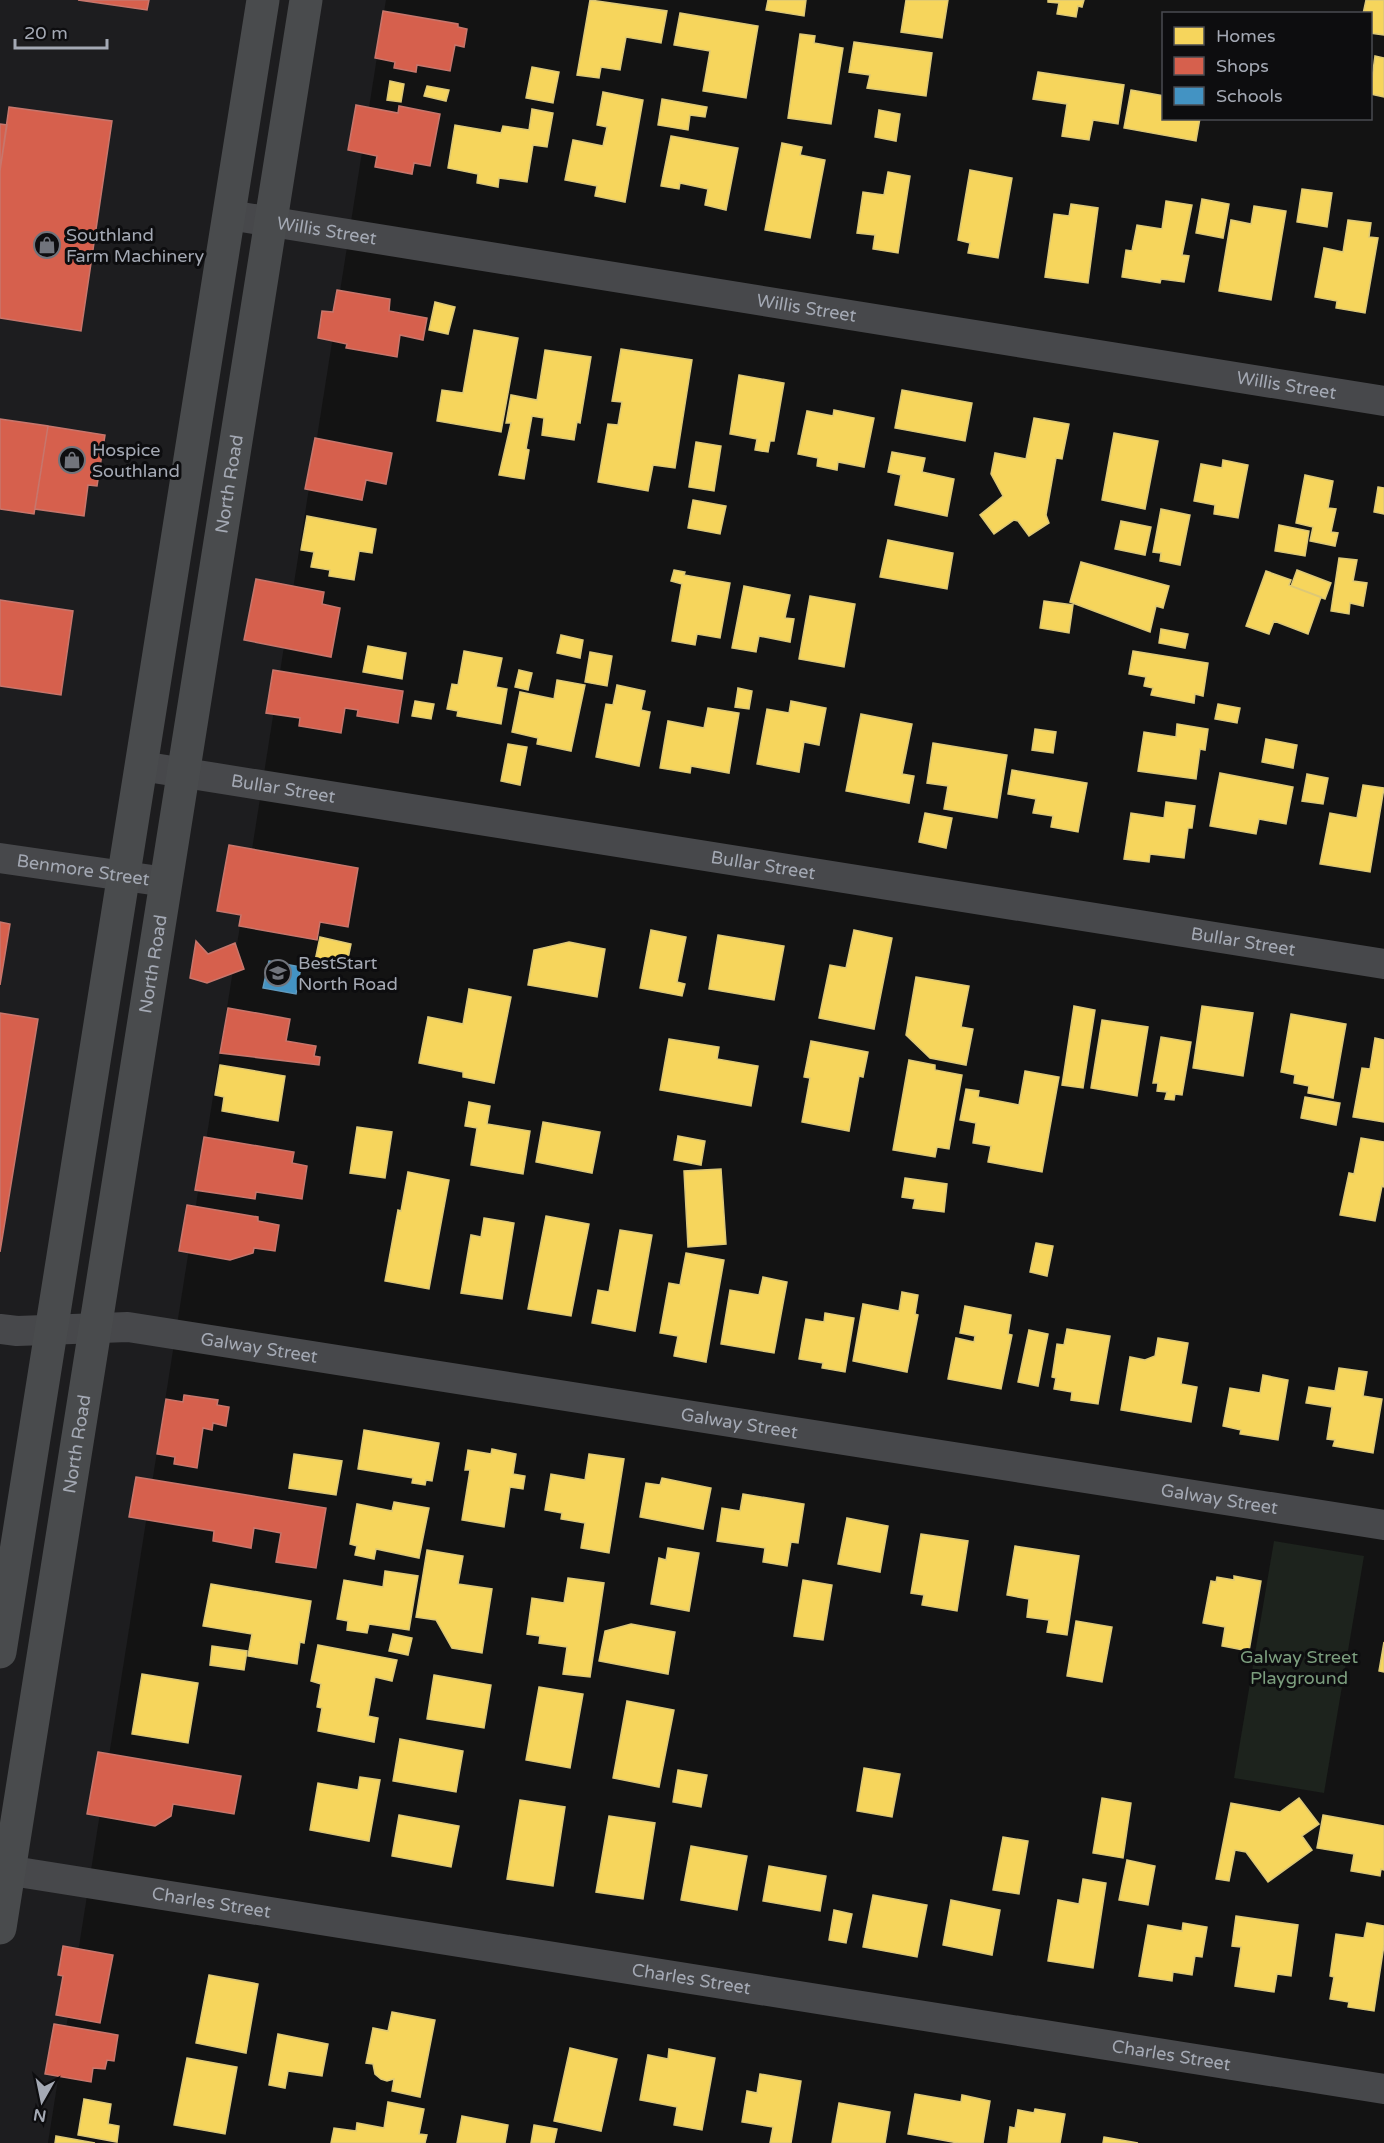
<svg xmlns="http://www.w3.org/2000/svg" width="1384" height="2143" viewBox="0 0 1384 2143" font-family="'Varela Round',sans-serif">
	<style>
		.built { fill: #1d1d1f }
		.green { fill: #1d231d }
		.homes { fill: #f6d55c; stroke: #ddc876; stroke-width: 1.5 }
		.shops { fill: #d6604d; stroke: #c7766c; stroke-width: 1.5 }
		.schools { fill: #4393c3; stroke: #609abe; stroke-width: 1.5 }
		.lines { fill: none; stroke-linecap: round; stroke-linejoin: round }
		.street { stroke: #47484b; stroke-width: 30 }
		.primary { stroke: #494b4d; stroke-width: 33 }
		.labels { text-anchor: middle; stroke-width: 6; stroke-linejoin: round; paint-order: stroke }
		.street-label { font-size: 18px; fill: #a4a9b4; stroke: #0d0d0f }
		.poi-label { font-size: 18px; fill: #a4a9b4; stroke: #0d0d0f; text-anchor: start }
		.park-label { font-size: 18px; fill: #7c9e7e; stroke: #0d0d0f }
	</style>
	<rect width="100%" height="100%" fill="#131313"/>
	<path class="built" d="M0 0H386L48 2143H0Z"/>
	<path class="green" d="M1274 1541 1364 1556 1324 1793 1234 1778Z"/>
	<path class="homes" d="M590 0 667 11 661 43 626 37 620 70 601 67 599 78 577 75Z
		M768 0H806L804 16 766 10Z
		M906 0H948L942 38 901 32Z
		M1048 0H1084L1082 7 1078 6 1076 17 1057 14 1059 3 1048 2Z
		M1366 0H1384V35L1370 33V14H1363Z
		M680 13 758 26 746 98 703 91 710 51 674 45Z
		M800 34 815 36 814 43 843 48 831 124 788 118Z
		M854 42 932 53 926 96 867 88 870 75 849 72Z
		M1375 56 1384 58V97L1370 94Z
		M532 67 559 72 553 103 526 98Z
		M1038 72 1124 85 1118 124 1093 120 1089 140 1062 136 1067 104 1033 99Z
		M390 81 404 84 401 102 387 100Z
		M427 86 449 90 446 101 424 96Z
		M1131 90 1164 96V118H1200L1196 141 1124 128Z
		M603 92 643 100 625 202 595 196 597 186 565 180 573 140 603 146 607 127 597 125Z
		M662 99 707 107 705 117 690 115 688 130 658 125Z
		M532 109 553 113 547 147 533 145 527 182 499 178 498 187 477 183 478 174 448 168 455 125 501 133 503 126 529 130Z
		M879 110 900 114 896 141 875 137Z
		M671 136 738 148 726 210 705 205 708 189 680 183 679 189 661 186Z
		M782 143 802 147 800 155 825 160 810 238 765 230Z
		M970 170 1012 178 998 258 968 253 970 243 958 240Z
		M888 172 910 176 898 253 873 249 875 235 857 233 863 192 884 195Z
		M1302 189 1332 193 1327 227 1297 222Z
		M1202 199 1229 204 1223 238 1196 233Z
		M1166 201 1192 205 1182 255 1189 256 1184 282 1161 279 1160 283 1122 277 1126 250 1132 251 1137 225 1162 229Z
		M1071 204 1098 208 1088 283 1045 277 1054 214 1069 216Z
		M1254 206 1286 211 1271 300 1219 291 1231 220 1251 224Z
		M1348 220 1371 223 1369 237 1378 238 1365 313 1336 308 1337 301 1315 297 1324 248 1343 252Z
		M435 302 455 307 448 334 429 330Z
		M474 330 518 338 501 432 437 421 442 390 463 393Z
		M621 349 692 360 675 468 653 465 648 491 598 482 608 424 618 425 622 402 612 401Z
		M545 350 591 357 580 423 577 422 574 440 542 435 544 418 532 416 526 449 529 450 524 479 499 475 511 423H506L511 395 537 400Z
		M739 375 784 383 774 441H770L768 452 755 450 757 439 730 434Z
		M902 390 972 403 965 441 895 428Z
		M834 410 874 418 864 467 838 462 837 470 817 466 818 458 798 454 807 411 833 416Z
		M1034 418 1069 424 1062 459 1056 458 1046 515 1049 523 1029 536 1018 521 1014 520 994 534 980 515 1003 496 991 474 995 453 1026 459Z
		M1114 433 1158 441 1145 509 1102 500Z
		M696 442 721 446 714 491 689 487Z
		M892 452 925 458 922 472 954 479 947 516 895 505 901 475 888 472Z
		M1223 460 1248 465 1238 518 1214 514 1215 505 1194 501 1201 464 1222 468Z
		M1305 475 1333 481 1328 508 1336 509 1331 532 1338 533 1335 546 1310 541 1313 527 1296 523Z
		M1378 487 1384 488V514L1374 512Z
		M693 500 726 506 720 534 688 528Z
		M1161 509 1190 515 1180 565 1160 561 1161 553 1153 552Z
		M307 516 376 529 372 553 359 551 354 580 329 576 330 570 311 567 314 552 301 550Z
		M1121 521 1151 527 1145 555 1115 549Z
		M1279 525 1309 531 1305 556 1275 551Z
		M888 540 953 553 947 589 880 577Z
		M1339 558 1357 560 1353 581 1367 583 1363 606 1350 603 1349 614 1331 611Z
		M1081 562 1169 586 1163 608 1156 606 1150 632 1070 602Z
		M674 570 685 572 684 575 730 583 720 638 697 634 695 645 672 641 682 584 671 581Z
		M1297 570 1331 583 1325 599 1291 586Z
		M1266 571 1291 580 1289 585 1321 597 1308 634 1274 621 1269 634 1246 626Z
		M744 586 790 595 785 618 794 619 790 642 759 636 756 652 732 648Z
		M810 596 855 604 844 667 799 659Z
		M1044 601 1073 605 1069 633 1040 628Z
		M1161 629 1188 634 1185 648 1159 643Z
		M561 635 583 640 580 658 557 653Z
		M368 646 406 653 402 679 363 672Z
		M464 651 502 658 496 687 507 689 501 724 457 716 458 711 447 709 452 684 458 685Z
		M1133 651 1208 663 1203 696 1195 694 1194 703 1151 695 1153 688 1144 686 1146 677 1129 674Z
		M590 652 612 656 607 686 585 682Z
		M519 670 532 673 528 690 515 687Z
		M557 680 585 685 571 751 537 744 538 738 512 732 520 692 554 699Z
		M617 685 645 691 641 710 650 712 639 766 596 757 606 704 613 705Z
		M738 688 752 691 749 709 735 707Z
		M415 701 434 704 431 719 412 716Z
		M791 701 826 708 819 745 804 742 799 772 757 764 767 709 789 713Z
		M1218 704 1240 708 1237 723 1215 719Z
		M708 708 739 713 729 773 691 766 690 773 660 768 668 721 704 728Z
		M861 714 912 724 902 774 914 776 909 803 846 791Z
		M1177 724 1208 729 1205 750 1200 749 1196 779 1138 771 1144 732 1176 737Z
		M1035 729 1056 732 1053 753 1032 750Z
		M1266 739 1297 745 1293 768 1262 762Z
		M933 743 1007 755 997 818 944 809 948 786 927 783Z
		M508 744 527 747 520 785 501 781Z
		M1012 770 1087 783 1078 832 1051 827 1053 816 1033 813 1036 799 1008 794Z
		M1220 773 1293 787 1286 824 1259 819 1256 834 1210 826Z
		M1307 774 1328 778 1323 804 1302 801Z
		M1363 785 1384 788 1370 872 1320 864 1330 813 1357 818Z
		M1166 802 1195 806 1192 828H1188L1184 858 1150 854 1149 862 1124 859 1131 813 1164 818Z
		M925 813 952 818 946 848 919 842Z
		M651 930 686 937 677 982 685 984 682 996 640 988Z
		M854 930 892 938 874 1029 819 1018 830 965 846 968Z
		M718 935 784 946 774 1000 709 989Z
		M320 937 351 944 346 968 315 961Z
		M569 942 605 949 597 997 528 985 534 950Z
		M916 977 969 986 961 1027 973 1029 966 1065 930 1058 906 1035Z
		M469 989 511 997 494 1083 463 1077V1072L419 1063 428 1017 463 1024Z
		M1074 1006 1095 1010 1083 1088 1062 1085Z
		M1202 1006 1253 1013 1243 1076 1193 1068Z
		M1291 1014 1346 1024 1333 1098 1308 1093 1309 1086 1294 1083 1295 1075 1281 1072Z
		M1102 1020 1148 1027 1137 1096 1091 1088Z
		M1161 1037 1191 1042 1182 1095 1175 1094 1174 1100 1165 1099 1167 1092 1157 1091 1158 1083H1153Z
		M1375 1038 1384 1040V1122L1353 1117 1362 1068 1370 1069Z
		M669 1039 719 1047 717 1059 758 1066 751 1106 660 1090Z
		M811 1041 868 1052 863 1077 859 1076 849 1131 802 1122 810 1078 804 1077Z
		M909 1060 935 1065V1070L962 1075 949 1149 937 1147 935 1157 893 1150Z
		M220 1065 285 1076 278 1121 222 1111 224 1097 215 1095Z
		M1025 1071 1059 1077 1042 1172 988 1162 991 1146 973 1143 976 1123 960 1120 966 1089 979 1091 978 1097 1019 1105Z
		M1305 1097 1340 1103 1336 1125 1301 1118Z
		M469 1102 490 1106 487 1124 530 1131 523 1174 471 1165 477 1128 465 1126Z
		M543 1122 600 1132 592 1173 536 1162Z
		M357 1127 392 1132 385 1178 350 1173Z
		M678 1136 705 1141 701 1165 674 1160Z
		M1361 1138 1384 1142V1187L1382 1186 1375 1221 1340 1215 1349 1173 1354 1174Z
		M721 1169 726 1244 688 1247 684 1171Z
		M408 1172 449 1180 429 1289 385 1281 398 1210 401 1211Z
		M905 1178 947 1184 944 1212 913 1208 915 1199 902 1197Z
		M546 1216 589 1224 571 1316 528 1309Z
		M484 1218 514 1223 502 1299 461 1293 471 1235 481 1237Z
		M620 1230 652 1235 635 1331 592 1323 598 1290 609 1292Z
		M1036 1243 1053 1246 1047 1276 1030 1272Z
		M686 1253 724 1260 706 1362 674 1356 678 1336 660 1333 669 1283 680 1285Z
		M763 1277 787 1282 774 1353 721 1344 730 1290 759 1295Z
		M902 1292 918 1295 915 1314 918 1315 907 1372 853 1361 863 1304 899 1311Z
		M965 1306 1011 1315 1008 1334 1012 1335 1001 1389 948 1379 956 1338 974 1342 975 1336 960 1333Z
		M825 1313 854 1318 845 1372 822 1368 823 1363 799 1359 806 1319 824 1322Z
		M1067 1329 1110 1336 1098 1404 1071 1400 1072 1392 1054 1389 1056 1378 1052 1377 1057 1344 1064 1345Z
		M1029 1330 1048 1334 1038 1386 1018 1382Z
		M1158 1338 1188 1343 1181 1384 1197 1387 1191 1422 1121 1410 1130 1357 1145 1360 1155 1356Z
		M1339 1368 1367 1372 1363 1396 1382 1399 1373 1453 1333 1446 1335 1440 1327 1439 1332 1407 1306 1403 1309 1387 1335 1391Z
		M1263 1375 1288 1380 1278 1440 1240 1434 1241 1430 1223 1426 1230 1388 1260 1393Z
		M364 1430 439 1443 432 1481 426 1480 425 1485 412 1483 413 1478 358 1469Z
		M492 1449 516 1454 513 1474 525 1476 523 1489 510 1487 504 1527 462 1520 470 1470H465L468 1450 491 1454Z
		M294 1454 342 1461 336 1495 289 1488Z
		M589 1454 624 1459 609 1553 581 1548 585 1523 561 1519 562 1513 545 1510 551 1474 585 1480Z
		M662 1478 711 1488 703 1529 640 1517 646 1483 660 1485Z
		M743 1494 804 1504 798 1543 791 1542 787 1566 763 1562 765 1548 717 1541 722 1508 740 1511Z
		M394 1502 429 1508 419 1558 376 1549 374 1559 355 1555 357 1546 350 1544 357 1504 392 1511Z
		M847 1518 888 1526 880 1572 838 1564Z
		M921 1534 968 1541 957 1611 922 1605 924 1595 911 1593Z
		M1015 1546 1079 1556 1067 1635 1047 1632 1049 1620 1027 1617 1029 1599 1007 1595Z
		M668 1548 699 1553 689 1611 651 1604 659 1558 666 1560Z
		M427 1550 463 1556 458 1584 492 1589 482 1653 452 1648 436 1620 416 1617Z
		M385 1571 418 1576 409 1630 369 1624 367 1633 347 1630 348 1621 337 1619 344 1580 383 1587Z
		M1234 1576 1261 1581 1249 1651 1222 1646 1225 1627 1203 1623 1211 1581 1216 1582 1217 1577 1234 1580Z
		M568 1578 604 1583 590 1677 563 1674 567 1647 539 1643 540 1636 527 1634 532 1598 564 1603Z
		M803 1580 832 1585 823 1640 794 1636Z
		M211 1584 311 1601 304 1643 300 1642 297 1664 248 1656 252 1634 203 1626Z
		M1076 1621 1112 1627 1102 1682 1067 1676Z
		M631 1624 675 1632 668 1674 599 1661 605 1631Z
		M393 1634 412 1638 408 1655 389 1651Z
		M1384 1642V1672L1379 1671Z
		M318 1645 397 1660 392 1681 375 1677 368 1716 378 1718 374 1742 318 1731 322 1708 317 1707 321 1684 311 1681Z
		M212 1646 247 1651 244 1670 210 1665Z
		M142 1674 198 1683 188 1743 132 1734Z
		M434 1675 491 1685 484 1728 427 1719Z
		M539 1687 583 1694 570 1768 526 1760Z
		M627 1701 674 1710 659 1787 613 1778Z
		M400 1739 463 1751 456 1792 393 1781Z
		M864 1768 900 1774 892 1817 857 1811Z
		M678 1770 707 1775 701 1807 673 1802Z
		M360 1777 380 1780 369 1841 310 1830 318 1783 358 1790Z
		M1102 1798 1131 1803 1123 1858 1093 1853Z
		M1299 1798 1319 1824 1302 1836 1312 1850 1268 1882 1246 1852 1235 1850 1229 1881 1216 1879 1231 1803 1280 1812Z
		M520 1800 565 1807 553 1886 507 1879Z
		M399 1815 459 1826 451 1867 392 1856Z
		M1323 1815 1384 1826V1870L1381 1869 1380 1876 1351 1871 1354 1854 1317 1848Z
		M609 1816 655 1823 643 1899 596 1892Z
		M1003 1837 1028 1841 1019 1894 993 1890Z
		M691 1846 747 1856 737 1910 681 1900Z
		M1127 1860 1155 1866 1148 1905 1119 1900Z
		M769 1866 826 1876 820 1911 763 1901Z
		M1083 1879 1106 1883 1093 1968 1048 1961 1058 1900 1079 1904Z
		M873 1895 927 1905 917 1957 863 1947Z
		M951 1900 1000 1910 992 1955 943 1945Z
		M834 1910 852 1914 846 1943 829 1940Z
		M1236 1916 1298 1925 1291 1976 1277 1974 1274 1992 1235 1986 1241 1947 1232 1946Z
		M1183 1923 1207 1927 1202 1957 1195 1956 1192 1975 1173 1972 1172 1981 1139 1976 1148 1925 1182 1931Z
		M1367 1923 1384 1926V1945L1374 2011 1348 2007 1349 2002 1330 1999 1334 1977 1330 1976 1336 1934 1364 1938Z
		M209 1975 258 1984 246 2053 196 2043Z
		M392 2012 435 2020 420 2097 392 2091 394 2079 387 2081 381 2079 375 2074 373 2064 366 2063 373 2028 388 2031Z
		M278 2034 328 2044 322 2076 288 2071 285 2088 269 2085Z
		M570 2048 617 2059 601 2131 554 2121Z
		M669 2049 715 2058 702 2130 674 2125 677 2107 640 2100 648 2055 668 2059Z
		M187 2058 237 2067 225 2134 174 2125Z
		M760 2074 801 2081 791 2143H770L773 2127 742 2122 747 2091 757 2093Z
		M915 2094 961 2102 962 2095 990 2101 983 2143H958L908 2134Z
		M84 2099 111 2104 108 2124 119 2126 117 2142 78 2135Z
		M388 2102 424 2109 419 2134 427 2135 425 2143H331L334 2128 356 2131 357 2123 384 2128Z
		M839 2103 890 2112 885 2143H832Z
		M1035 2109 1065 2114 1060 2143H1008L1010 2127 1015 2128 1018 2110 1034 2113Z
		M462 2116 508 2125 505 2143H457Z
		M534 2125 557 2129 554 2143H531Z
		M56 2136 95 2143H55Z
		M1104 2137 1138 2143H1103Z"/>
	<path class="shops" d="M78 0H149L147 10Z
		M383 11 458 24V27L467 29 464 47 455 45 450 71 417 65 416 72 394 68 395 62 375 58Z
		M356 105 398 113 399 106 440 114 430 166 414 163 412 174 375 167 377 156 348 150Z
		M9 107 112 121 81 331 0 318V171Z
		M0 124 7 125 0 171Z
		M337 290 390 299 389 311 427 318 423 340 400 335 397 357 346 348 347 344 318 338 322 311 333 312Z
		M0 419 48 426 34 514 0 509Z
		M48 426 105 435 97 486 88 485 84 516 35 509Z
		M315 438 392 453 386 484 366 480 362 500 305 489Z
		M256 579 324 592 322 604 340 608 331 657 244 640Z
		M0 600 73 611 61 695 0 686Z
		M273 670 403 691 398 723 357 716 358 710 345 708 341 733 299 726 300 718 266 713Z
		M229 845 358 868 348 927 320 922 317 940 239 926 241 915 217 911Z
		M0 922 10 924 0 985Z
		M196 941 208 954 235 943 244 969 207 983 190 978Z
		M228 1008 290 1019 286 1041 316 1046 314 1056 320 1057 319 1065 220 1053Z
		M0 1013 38 1019 0 1252Z
		M204 1137 294 1152 292 1163 307 1166 302 1199 256 1192 255 1199 195 1190Z
		M187 1205 258 1217V1221L279 1225 275 1251 254 1248 253 1253 230 1260 179 1251Z
		M184 1395 218 1400 217 1405 229 1407 226 1426 213 1423 212 1430 203 1428 197 1468 174 1464 175 1457 157 1454 166 1399 183 1402Z
		M136 1477 326 1508 316 1568 276 1562 281 1533 254 1528 251 1548 213 1541 214 1531 129 1517Z
		M98 1752 241 1776 234 1814 173 1804 171 1816 155 1826 87 1814Z
		M63 1946 113 1955 100 2023 56 2015 63 1976 58 1975Z
		M54 2024 118 2035 114 2061 107 2060 105 2069 93 2068 91 2082 45 2074Z"/>
	<path class="schools" d="M269 961 301 967 296 994 263 988Z"/>
	<g class="lines">
		<g class="street">
			<path id="s1" d="M229 215 1384 401"/>
			<path id="s2" d="M141 766 1384 964"/>
			<path id="s3" d="M0 858 166 882"/>
			<path id="s4" d="M0 1329 17 1331 128 1327 1384 1525"/>
			<path id="s5" d="M0 1869 1384 2089"/>
		</g>
		<g class="primary">
			<path d="M0 1652 263 0"/>
			<path id="s6" d="M0 1928 306 0"/>
		</g>
	</g>
	<defs>
		<symbol id="shop-ring" viewBox="-11 -11 22 22"><circle r="9.5" fill="#0d0d0f" stroke="#71747c" stroke-width="1.5"/><path d="M-5-2.5h2.3a2.7 3.5 0 0 1 5.4 0H5L5.5 6h-11ZM-1.5-2.5h3a1.5 2.3 0 0 0-3 0Z" fill="#71747c"/></symbol>
		<symbol id="school-ring" viewBox="-11 -11 22 22"><circle r="9.5" fill="#0d0d0f" stroke="#71747c" stroke-width="1.5"/><path d="M0-5L7-2L0 1L-7-2ZM-4 1L0 2.5L4 1V4Q0 6-4 4Z" fill="#71747c"/></symbol>
	</defs>
	<g fill-rule="evenodd">
		<use href="#shop-ring" x="32" y="230" width="30" height="30"/>
		<use href="#shop-ring" x="57" y="445" width="30" height="30"/>
		<use href="#school-ring" x="263" y="958" width="30" height="30"/>
	</g>
	<g class="labels">
		<g class="street-label">
			<text dy="6" stroke="none"><textPath href="#s1" startOffset="99">Willis Street</textPath></text>
			<text dy="6" stroke="none"><textPath href="#s1" startOffset="585">Willis Street</textPath></text>
			<text dy="6" stroke="none"><textPath href="#s1" startOffset="1071">Willis Street</textPath></text>
			<text dy="6" stroke="none"><textPath href="#s6" startOffset="1462">North Road</textPath></text>
			<text dy="6" stroke="none"><textPath href="#s2" startOffset="144">Bullar Street</textPath></text>
			<text dy="6" stroke="none"><textPath href="#s2" startOffset="630">Bullar Street</textPath></text>
			<text dy="6" stroke="none"><textPath href="#s3" startOffset="84">Benmore Street</textPath></text>
			<text dy="6" stroke="none"><textPath href="#s2" startOffset="1116">Bullar Street</textPath></text>
			<text dy="6" stroke="none"><textPath href="#s6" startOffset="976">North Road</textPath></text>
			<text dy="6" stroke="none"><textPath href="#s4" startOffset="261">Galway Street</textPath></text>
			<text dy="6" stroke="none"><textPath href="#s4" startOffset="747">Galway Street</textPath></text>
			<text dy="6" stroke="none"><textPath href="#s6" startOffset="490">North Road</textPath></text>
			<text dy="6" stroke="none"><textPath href="#s4" startOffset="1233">Galway Street</textPath></text>
			<text dy="6" stroke="none"><textPath href="#s5" startOffset="214">Charles Street</textPath></text>
			<text dy="6" stroke="none"><textPath href="#s5" startOffset="700">Charles Street</textPath></text>
			<text dy="6" stroke="none"><textPath href="#s5" startOffset="1186">Charles Street</textPath></text>
		</g>
		<g class="poi-label">
			<text x="66" y="241">Southland<tspan x="66" dy="21">Farm Machinery</tspan></text>
			<text x="92" y="456">Hospice<tspan x="92" dy="21">Southland</tspan></text>
			<text x="298" y="969">BestStart<tspan x="298" dy="21">North Road</tspan></text>
		</g>
		<g class="park-label">
			<text x="1299" y="1663">Galway Street<tspan x="1299" dy="21">Playground</tspan></text>
		</g>
	</g>
	<rect x="1162" y="12" width="210" height="108" fill="#0d0d0f" stroke="#494b51" stroke-width="1.5"/>
	<rect x="1174" y="27" width="30" height="18" fill="#f6d55c" stroke="#494b51" stroke-width="1.5"/>
	<text x="1216" y="42" font-size="18" fill="#a4a9b4">Homes</text>
	<rect x="1174" y="57" width="30" height="18" fill="#d6604d" stroke="#494b51" stroke-width="1.5"/>
	<text x="1216" y="72" font-size="18" fill="#a4a9b4">Shops</text>
	<rect x="1174" y="87" width="30" height="18" fill="#4393c3" stroke="#494b51" stroke-width="1.5"/>
	<text x="1216" y="102" font-size="18" fill="#a4a9b4">Schools</text>
	<g transform="translate(42 2101) rotate(189)" stroke="#0d0d0f" stroke-width="4.5" paint-order="stroke">
	<path d="M0-4.5L10 22L0 15L-10 22Z" fill="#a4a9b4"/>
	<text y="-9" font-size="16" font-weight="bold" text-anchor="middle" fill="#a4a9b4">N</text>
	</g>
	<path d="M15 39v9h92v-9" fill="none" stroke="#a4a9b4" stroke-width="3"/>
	<text x="24" y="39" font-size="18" fill="#a4a9b4" stroke="#0d0d0f" stroke-width="4.5" paint-order="stroke">20 m</text>
</svg>
